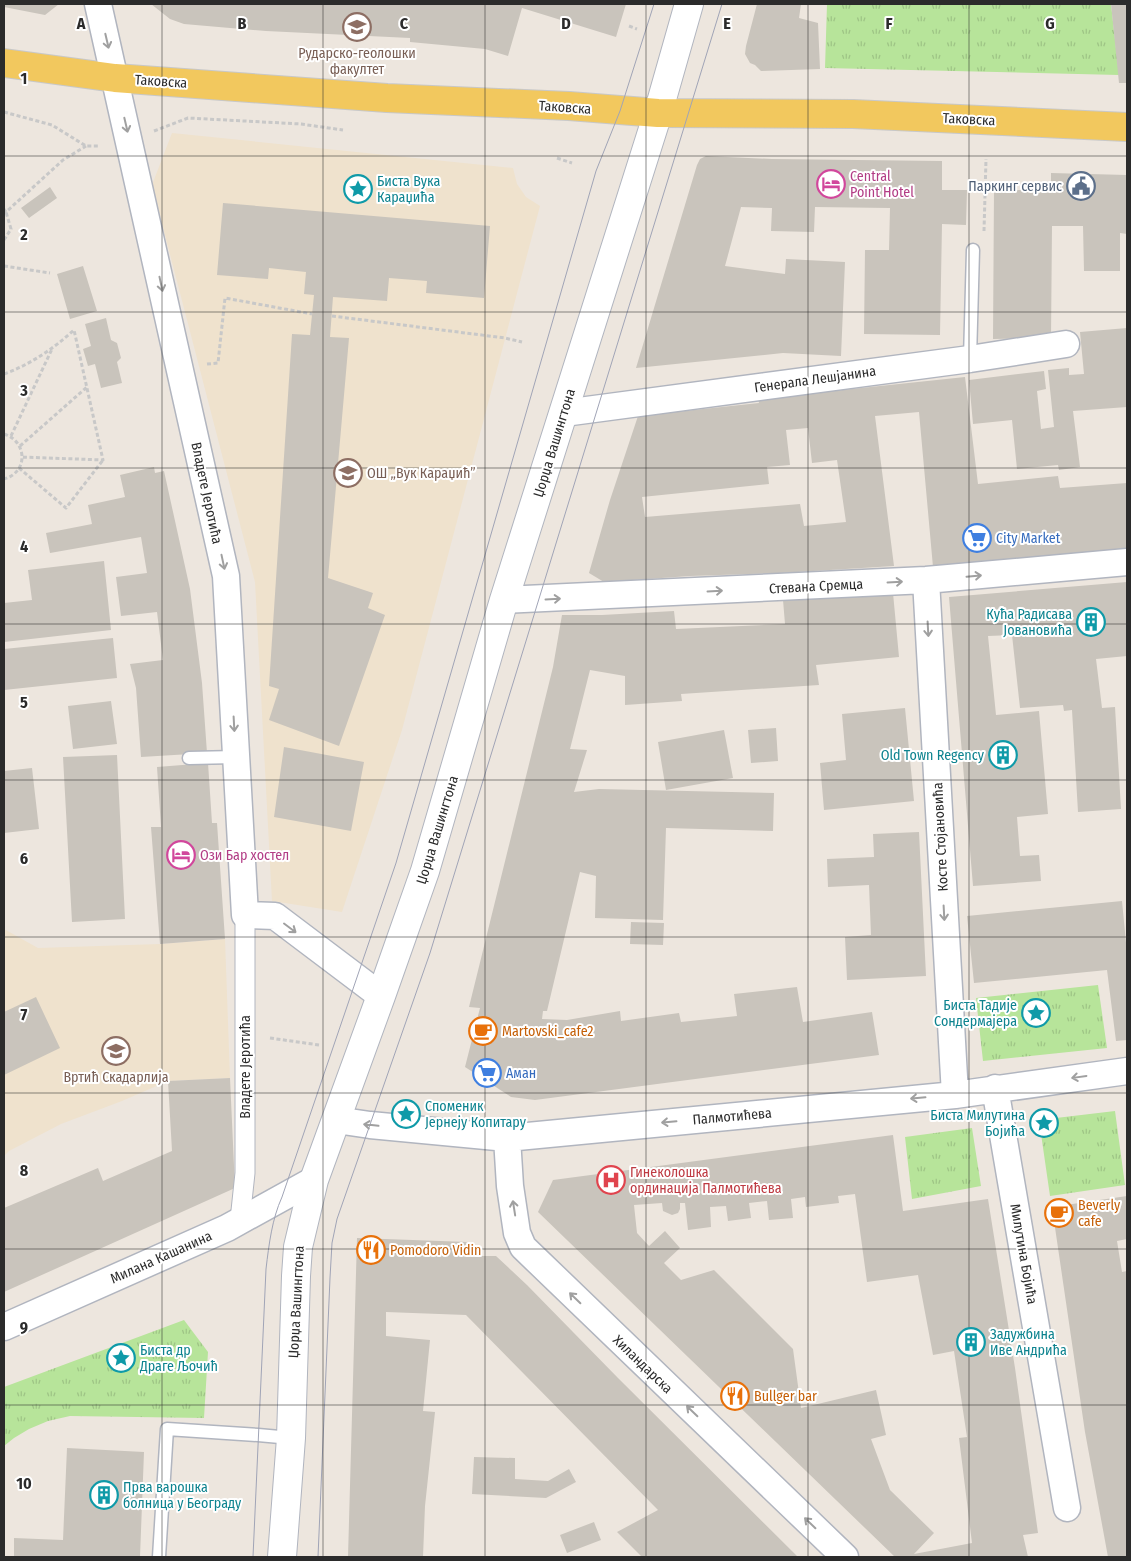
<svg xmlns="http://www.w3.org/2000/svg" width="1131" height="1561" viewBox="0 0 1131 1561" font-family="'Fira Sans Condensed',sans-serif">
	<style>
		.education { fill: #efe2cd }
		.grass { fill: url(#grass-tufts) }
		.building { fill: #c9c4bc; fill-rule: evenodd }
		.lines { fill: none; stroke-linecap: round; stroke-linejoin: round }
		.service-casing { stroke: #b1b5bf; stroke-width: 15 }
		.pedestrian-casing { stroke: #b1b5bf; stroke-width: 21 }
		.minor-casing { stroke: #b1b5bf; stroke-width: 29 }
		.secondary-casing { stroke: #b1b5bf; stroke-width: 30 }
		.primary-casing { stroke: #c8c8c8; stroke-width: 30 }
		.path { stroke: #c8c8c8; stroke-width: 3; stroke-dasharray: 4 2.5; stroke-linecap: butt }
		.service { stroke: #fff; stroke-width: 12 }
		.pedestrian { stroke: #fff; stroke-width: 19 }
		.minor { stroke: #fff; stroke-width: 26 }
		.secondary { stroke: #fff; stroke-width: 28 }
		.primary { stroke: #f2c85e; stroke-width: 28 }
		.tram { stroke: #a0a4b6; stroke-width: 1 }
		.oneway { stroke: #a0a0a0 }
		.grid { fill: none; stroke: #2b2b2b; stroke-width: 1; stroke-opacity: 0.55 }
		.labels { text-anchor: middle; stroke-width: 4; stroke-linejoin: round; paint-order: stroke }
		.education-label { font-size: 14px; fill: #785e54; stroke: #fff }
		.street-label { font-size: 14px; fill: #2b2b2b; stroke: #fff }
		.hotel-label { font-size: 14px; fill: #b23c85; stroke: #fff; text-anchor: start }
		.culture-label { font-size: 14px; fill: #0d838f; stroke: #fff; text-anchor: start }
		.service-label { font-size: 14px; fill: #4e5e75; stroke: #fff; text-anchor: end }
		.shop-label { font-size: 14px; fill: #366cbe; stroke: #fff; text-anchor: start }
		.food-label { font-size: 14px; fill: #c56008; stroke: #fff; text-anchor: start }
		.health-label { font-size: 14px; fill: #be3a42; stroke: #fff; text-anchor: start }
		.grid-label { font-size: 16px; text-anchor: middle; font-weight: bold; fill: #2b2b2b; stroke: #fff; stroke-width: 4; stroke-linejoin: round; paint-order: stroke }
	</style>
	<defs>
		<pattern id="grass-tufts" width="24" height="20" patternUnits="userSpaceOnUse" patternTransform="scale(1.25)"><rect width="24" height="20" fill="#b7e49a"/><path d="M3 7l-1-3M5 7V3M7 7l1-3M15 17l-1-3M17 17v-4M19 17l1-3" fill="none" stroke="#9ec485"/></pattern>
	</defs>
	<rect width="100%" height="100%" fill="#ede6de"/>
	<path class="education" d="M172 133 513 168 517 184 526 197 540 206 402 730 342 912 272 901 255 582 152 185Z
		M4 929 38 948 160 944 225 939 230 1078 168 1081 122 1101 61 1124 9 1151 4 1156Z"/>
	<path class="grass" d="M827 4H1111L1119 75 825 68Z
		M1098 985 1107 1048 983 1061 976 998Z
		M1115 1111 1125 1185 1050 1196 1039 1120Z
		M972 1128 981 1186 912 1199 905 1137Z
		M184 1320 208 1352 204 1418 70 1416 48 1421 29 1429 14 1438 4 1446V1387Z"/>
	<path class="building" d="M4 4H59L45 15 4 7Z
		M151 4H626L616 37 522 8 508 56 485 49 410 42V38L266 31 184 24 170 19Z
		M757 4H801L799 18 818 23 820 69 761 71 755 65 750 63 745 54 746 46Z
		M1111 4H1127V83H1119Z
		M706 156 772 159 942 161V190H967L966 225 942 224 940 335 864 334 865 250H889L890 208 815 207 814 232 771 231 772 208 741 207 725 266 785 274 786 259 845 262 841 356 783 353 636 368 697 165 700 159Z
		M1051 173 1127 175V234L1120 233V271H1084L1083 226H1052L1051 338 993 339 994 190H1051Z
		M50 187 57 198 29 218 21 208Z
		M223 203 490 226 484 298 426 293 427 281 389 278 387 301 333 297 330 337 349 338 328 578 373 593 368 608 385 615 339 746 269 720 279 689 269 686 292 334 310 335 314 295 304 294 306 272 269 268 268 279 217 275Z
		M83 266 97 311 70 319 57 274Z
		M106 318 111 340 117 343 121 358 117 362 122 383 101 388 95 364 88 366 83 349 91 346 85 324Z
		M1127 328V407L1073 411 1080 467 1059 470 1058 465 1017 469 1012 420 973 424 969 380 1044 371 1046 389 1037 391 1041 429 1054 427 1048 370 1069 368V375L1084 374 1080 332Z
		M965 377 978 484 1058 476 1060 488 1127 483V550L933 567 919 412 875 416 894 566 781 573 690 576 604 582 589 573 610 500 638 416 759 403 758 399ZM808 428 812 463 837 460 846 522 804 526 800 504 645 517 642 497 769 484 767 467 790 465 786 430Z
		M154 467 155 473 164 471 190 589 202 683 207 753 141 757 136 688 130 664 163 660 157 612 121 616 116 577 147 573 141 537 50 553 46 533 92 524 88 505 125 497 120 475Z
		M104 561 111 630 4 642V603L32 600 28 570Z
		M1127 582V656L1096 659 1102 708 1115 707 1121 809 1078 812 1072 710 1064 711 1063 705 1020 708 1012 635 988 636 996 715 1039 711 1048 814 1017 817 1020 856 1039 855 1041 881 973 886 949 597Z
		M893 593 899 657 816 665 819 685 681 694 682 701 625 705V676L590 670 570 749 587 750 574 792 599 789 774 793 773 831 666 828 663 920 595 918 596 876 580 872 547 1011H543L542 1019 567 1020 620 1011 621 1021 679 1013 681 1022 737 1016 734 994 797 987 803 1022 872 1012 879 1055 535 1100 511 1097 465 1067 480 1008 469 1007 553 667 562 615H602L674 611 676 629 785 624 783 600Z
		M113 638 117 678 4 690V649Z
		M111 701 117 744 73 749 68 706Z
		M905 708 914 801 824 810 820 763 846 760 842 714Z
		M776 728 778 761 751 763 748 730Z
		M724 730 733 778 666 790 658 742Z
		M284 747 364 762 351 831 274 817Z
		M117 755 125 919 72 922 63 757Z
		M208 763 212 823H217L225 939 160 944 151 827H161L157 767Z
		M32 768 39 829 4 833V771Z
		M919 832 926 976 847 980 845 937 871 935 869 885 828 887 827 859 874 857 873 834Z
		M1122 901 1127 953V1040L1116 1041 1107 970 974 983 967 916Z
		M631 922 664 923 663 945 630 944Z
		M36 997 60 1048 4 1075V1012Z
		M230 1078 235 1188 4 1292V1208L98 1168 103 1181 172 1151 168 1081Z
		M893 1135 903 1211 988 1199 1015 1368 1038 1533 1023 1535 1028 1557H895L538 1212 553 1180ZM855 1194 867 1282 918 1275 933 1355 954 1351 967 1437 959 1438 972 1543 914 1554 934 1533 890 1490 871 1439 886 1435 876 1390 801 1408 793 1349 714 1270 681 1280 664 1263 680 1248 665 1231 649 1246 637 1233 634 1205 662 1203 663 1211 672 1215 678 1213 680 1209V1203H685L688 1230 711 1227 710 1207 726 1206 728 1221 751 1218 749 1203 767 1201 769 1220 793 1218 791 1199 805 1197 806 1207 839 1203 838 1196Z
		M1127 1196V1239L1117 1241 1122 1272 1127 1271V1557H1108L1085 1432 1052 1207Z
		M357 1238 468 1242 467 1256H496L527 1285 618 1378 798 1557H642L617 1532 658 1510 466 1315 386 1312V1336L430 1340 423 1411 435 1412 425 1506 423 1557H348Z
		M67 1448 144 1452 140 1557H14V1538L63 1540Z
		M474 1457 515 1458V1479L548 1481 569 1469 576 1482 546 1498 472 1494Z
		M594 1522 601 1540 567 1553 560 1535Z"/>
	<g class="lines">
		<defs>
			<path id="service" d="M970 359 973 250
				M189 758 236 757
				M159 1557 167 1429 258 1435 291 1438"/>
			<path id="pedestrian" d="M240 1220 245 1173V915"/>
			<path id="minor" d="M98 4 226 576 245 915 275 916 381 996
				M564 413 970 359 1066 344
				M926 580 955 1095
				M504 600 926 580 1127 562
				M995 1088 1067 1508
				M336 1120 370 1125 507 1138 955 1095 1127 1071
				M507 1138 510 1186 517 1233 523 1247 845 1557
				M4 1327 227 1228 314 1180"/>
			<path id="secondary" d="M282 1557 291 1438 296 1276 298 1247 314 1180 381 996 425 871 504 600 658 113 689 4"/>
			<path id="primary" d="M4 63 115 78 387 98 569 106 658 113 853 114 1127 127"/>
		</defs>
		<use href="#service" class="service-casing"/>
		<use href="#pedestrian" class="pedestrian-casing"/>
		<use href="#minor" class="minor-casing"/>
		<use href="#secondary" class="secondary-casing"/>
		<use href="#primary" class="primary-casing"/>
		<path class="path" d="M629 26 637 29
			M4 112 52 125 86 146H100
			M154 131 188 118 301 124 343 130
			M557 158 572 163
			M4 209 6 212 63 160 86 146
			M984 231 986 159
			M4 240 11 229 6 212
			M4 266 50 273
			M332 316 505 338 522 342
			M207 364 218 363 225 298 312 314
			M4 374C31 364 53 349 74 330L103 460 22 457
			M4 434C27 441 29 472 4 479
			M11 436 52 349
			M20 446 87 387
			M19 468 66 508 103 460
			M270 1038 319 1045"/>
		<use href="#service" class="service"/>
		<use href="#pedestrian" class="pedestrian"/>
		<use href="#minor" class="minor"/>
		<use href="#secondary" class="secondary"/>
		<use href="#primary" class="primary"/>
		<path class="tram" d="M253 1557 266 1269C269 1244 272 1219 282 1197L396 863 596 171 620 111 654 4
			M318 1557 330 1278 332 1243 337 1219 430 953 722 4"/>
	</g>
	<defs><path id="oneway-shaft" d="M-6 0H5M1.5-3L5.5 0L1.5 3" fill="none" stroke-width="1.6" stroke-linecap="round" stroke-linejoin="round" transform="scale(1.25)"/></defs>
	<g class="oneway">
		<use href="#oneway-shaft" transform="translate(107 41) rotate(77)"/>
		<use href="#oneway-shaft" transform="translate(126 125) rotate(77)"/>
		<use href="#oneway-shaft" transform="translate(161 284) rotate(78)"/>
		<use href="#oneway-shaft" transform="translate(223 562) rotate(78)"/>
		<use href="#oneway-shaft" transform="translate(974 576) rotate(-5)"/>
		<use href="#oneway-shaft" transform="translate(895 582) rotate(-3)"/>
		<use href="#oneway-shaft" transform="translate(715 591) rotate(-3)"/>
		<use href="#oneway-shaft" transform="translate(553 599) rotate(-3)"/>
		<use href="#oneway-shaft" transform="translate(928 629) rotate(87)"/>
		<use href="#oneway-shaft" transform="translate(234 724) rotate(87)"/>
		<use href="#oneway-shaft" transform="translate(944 913) rotate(87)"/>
		<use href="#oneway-shaft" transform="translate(290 928) rotate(37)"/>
		<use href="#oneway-shaft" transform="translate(1079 1077) rotate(172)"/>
		<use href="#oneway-shaft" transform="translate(918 1098) rotate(175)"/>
		<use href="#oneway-shaft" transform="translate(669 1122) rotate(175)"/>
		<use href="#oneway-shaft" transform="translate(371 1125) rotate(-174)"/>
		<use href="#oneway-shaft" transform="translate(514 1208) rotate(-99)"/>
		<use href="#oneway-shaft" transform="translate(575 1298) rotate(-136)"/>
		<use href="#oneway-shaft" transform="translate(692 1411) rotate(-136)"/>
		<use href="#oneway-shaft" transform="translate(810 1523) rotate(-136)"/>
	</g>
	<path class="grid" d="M162 4V1557M323 4V1557M485 4V1557M646 4V1557M808 4V1557M969 4V1557M4 156H1127M4 312H1127M4 468H1127M4 624H1127M4 780H1127M4 937H1127M4 1093H1127M4 1249H1127M4 1405H1127"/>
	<defs>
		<symbol id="university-ring" viewBox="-11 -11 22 22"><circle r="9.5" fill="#fff" stroke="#8d6e63" stroke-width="1.5"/><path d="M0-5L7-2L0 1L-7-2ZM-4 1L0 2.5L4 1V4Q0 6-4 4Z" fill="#8d6e63"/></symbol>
		<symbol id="hotel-ring" viewBox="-11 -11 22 22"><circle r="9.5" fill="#fff" stroke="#d1479c" stroke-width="1.5"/><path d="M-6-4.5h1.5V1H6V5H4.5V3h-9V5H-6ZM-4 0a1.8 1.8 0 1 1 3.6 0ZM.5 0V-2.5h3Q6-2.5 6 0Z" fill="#d1479c"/></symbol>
		<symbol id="civic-ring" viewBox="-11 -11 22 22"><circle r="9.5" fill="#fff" stroke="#5c6f8a" stroke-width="1.5"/><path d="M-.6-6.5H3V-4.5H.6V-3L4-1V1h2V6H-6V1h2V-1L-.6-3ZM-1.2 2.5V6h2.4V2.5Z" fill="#5c6f8a"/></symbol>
		<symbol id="sight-ring" viewBox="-11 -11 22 22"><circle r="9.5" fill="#fff" stroke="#0f9aa8" stroke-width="1.5"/><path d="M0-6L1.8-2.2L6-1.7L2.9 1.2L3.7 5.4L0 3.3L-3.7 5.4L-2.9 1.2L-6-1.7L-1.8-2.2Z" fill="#0f9aa8"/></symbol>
		<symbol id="school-ring" viewBox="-11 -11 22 22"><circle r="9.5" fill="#fff" stroke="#8d6e63" stroke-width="1.5"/><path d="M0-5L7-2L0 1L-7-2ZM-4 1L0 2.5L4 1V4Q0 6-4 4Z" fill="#8d6e63"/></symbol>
		<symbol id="supermarket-ring" viewBox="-11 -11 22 22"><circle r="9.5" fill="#fff" stroke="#3f7fe0" stroke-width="1.5"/><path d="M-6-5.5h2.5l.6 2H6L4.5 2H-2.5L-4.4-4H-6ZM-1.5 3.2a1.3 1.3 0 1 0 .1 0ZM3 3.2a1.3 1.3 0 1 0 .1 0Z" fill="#3f7fe0"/></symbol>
		<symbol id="building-ring" viewBox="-11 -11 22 22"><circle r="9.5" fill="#fff" stroke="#0f9aa8" stroke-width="1.5"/><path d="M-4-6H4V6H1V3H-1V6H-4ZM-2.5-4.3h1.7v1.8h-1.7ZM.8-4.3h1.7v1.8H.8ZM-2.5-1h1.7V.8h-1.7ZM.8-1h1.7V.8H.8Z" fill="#0f9aa8"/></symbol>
		<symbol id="cafe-ring" viewBox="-11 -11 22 22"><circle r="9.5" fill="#fff" stroke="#e8710a" stroke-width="1.5"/><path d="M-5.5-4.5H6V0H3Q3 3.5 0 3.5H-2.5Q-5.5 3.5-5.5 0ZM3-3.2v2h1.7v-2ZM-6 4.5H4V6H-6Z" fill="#e8710a"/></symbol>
		<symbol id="hospital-ring" viewBox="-11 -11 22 22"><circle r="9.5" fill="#fff" stroke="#e0444e" stroke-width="1.5"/><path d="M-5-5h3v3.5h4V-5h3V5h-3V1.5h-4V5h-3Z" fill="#e0444e"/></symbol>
		<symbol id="restaurant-ring" viewBox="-11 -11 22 22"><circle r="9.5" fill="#fff" stroke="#e8710a" stroke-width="1.5"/><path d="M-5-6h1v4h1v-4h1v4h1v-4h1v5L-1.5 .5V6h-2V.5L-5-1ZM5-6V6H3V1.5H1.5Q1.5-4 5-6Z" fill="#e8710a"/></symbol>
	</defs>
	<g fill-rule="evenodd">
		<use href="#university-ring" x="341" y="11" width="32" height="32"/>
		<use href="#hotel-ring" x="815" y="168" width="32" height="32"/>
		<use href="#civic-ring" x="1065" y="170" width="32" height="32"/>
		<use href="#sight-ring" x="342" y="173" width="32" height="32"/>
		<use href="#school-ring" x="332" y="457" width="32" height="32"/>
		<use href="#supermarket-ring" x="961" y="522" width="32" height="32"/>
		<use href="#building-ring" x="1075" y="606" width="32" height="32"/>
		<use href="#building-ring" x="987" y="739" width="32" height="32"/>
		<use href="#hotel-ring" x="165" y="839" width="32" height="32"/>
		<use href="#sight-ring" x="1020" y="997" width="32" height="32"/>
		<use href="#cafe-ring" x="467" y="1015" width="32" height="32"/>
		<use href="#school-ring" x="100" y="1035" width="32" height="32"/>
		<use href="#supermarket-ring" x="471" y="1057" width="32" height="32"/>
		<use href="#sight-ring" x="390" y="1098" width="32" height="32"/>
		<use href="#sight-ring" x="1028" y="1107" width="32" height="32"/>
		<use href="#hospital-ring" x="595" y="1164" width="32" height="32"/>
		<use href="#cafe-ring" x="1043" y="1197" width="32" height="32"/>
		<use href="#restaurant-ring" x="355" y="1234" width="32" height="32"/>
		<use href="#building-ring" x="955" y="1326" width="32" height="32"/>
		<use href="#sight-ring" x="105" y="1342" width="32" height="32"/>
		<use href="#restaurant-ring" x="719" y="1380" width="32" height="32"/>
		<use href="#building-ring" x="88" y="1479" width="32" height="32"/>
	</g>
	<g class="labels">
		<g class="education-label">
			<text x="357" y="58">Рударско-геолошки<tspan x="357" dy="16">факултет</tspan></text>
			<text x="367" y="478" text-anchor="start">ОШ „Вук Караџић”</text>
			<text x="116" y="1082">Вртић Скадарлија</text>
		</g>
		<g class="street-label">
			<text transform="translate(161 81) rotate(4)" y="5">Таковска</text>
			<text transform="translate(565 107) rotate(4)" y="5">Таковска</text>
			<text transform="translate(969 119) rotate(3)" y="5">Таковска</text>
			<text transform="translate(815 379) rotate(-8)" y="5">Генерала Лешјанина</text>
			<text transform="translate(554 443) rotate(-73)" y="5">Џорџа Вашингтона</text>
			<text transform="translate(207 493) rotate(78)" y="5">Владете Јеротића</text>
			<text transform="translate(816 586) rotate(-3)" y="5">Стевана Сремца</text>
			<text transform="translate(437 830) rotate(-73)" y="5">Џорџа Вашингтона</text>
			<text transform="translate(940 837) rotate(-93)" y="5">Косте Стојановића</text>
			<text transform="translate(245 1067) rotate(-90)" y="5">Владете Јеротића</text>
			<text transform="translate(732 1116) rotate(-5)" y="5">Палмотићева</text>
			<text transform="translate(1024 1254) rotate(80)" y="5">Милутина Бојића</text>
			<text transform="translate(161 1257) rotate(-24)" y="5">Милана Кашанина</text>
			<text transform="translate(296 1302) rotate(-87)" y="5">Џорџа Вашингтона</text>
			<text transform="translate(643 1364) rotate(44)" y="5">Хиландарска</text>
		</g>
		<g class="hotel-label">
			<text x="850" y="181">Central<tspan x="850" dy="16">Point Hotel</tspan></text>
			<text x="200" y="860">Ози Бар хостел</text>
		</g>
		<g class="culture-label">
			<text x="377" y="186">Биста Вука<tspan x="377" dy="16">Караџића</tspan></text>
			<text x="1072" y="619" text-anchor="end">Кућа Радисава<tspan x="1072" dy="16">Јовановића</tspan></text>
			<text x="984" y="760" text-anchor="end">Old Town Regency</text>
			<text x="1017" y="1010" text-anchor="end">Биста Тадије<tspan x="1017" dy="16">Сондермајера</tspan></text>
			<text x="425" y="1111">Споменик<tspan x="425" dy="16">Јернеју Копитару</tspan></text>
			<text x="1025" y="1120" text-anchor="end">Биста Милутина<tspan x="1025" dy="16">Бојића</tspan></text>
			<text x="990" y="1339">Задужбина<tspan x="990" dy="16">Иве Андрића</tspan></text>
			<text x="140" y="1355">Биста др<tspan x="140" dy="16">Драге Љочић</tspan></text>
			<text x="123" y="1492">Прва варошка<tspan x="123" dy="16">болница у Београду</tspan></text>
		</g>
		<g class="service-label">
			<text x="1062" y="191">Паркинг сервис</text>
		</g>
		<g class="shop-label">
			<text x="996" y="543">City Market</text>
			<text x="506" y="1078">Аман</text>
		</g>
		<g class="food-label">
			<text x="502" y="1036">Martovski_cafe2</text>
			<text x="1078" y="1210">Beverly<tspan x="1078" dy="16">cafe</tspan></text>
			<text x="390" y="1255">Pomodoro Vidin</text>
			<text x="754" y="1401">Bullger bar</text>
		</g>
		<g class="health-label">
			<text x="630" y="1177">Гинеколошка<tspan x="630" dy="16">ординација Палмотићева</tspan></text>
		</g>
	</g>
	<g class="grid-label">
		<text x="81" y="29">A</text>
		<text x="242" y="29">B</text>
		<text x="404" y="29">C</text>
		<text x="566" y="29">D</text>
		<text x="727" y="29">E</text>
		<text x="889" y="29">F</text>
		<text x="1050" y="29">G</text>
		<text x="24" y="84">1</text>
		<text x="24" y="240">2</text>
		<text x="24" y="396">3</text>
		<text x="24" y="552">4</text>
		<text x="24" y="708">5</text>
		<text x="24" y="864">6</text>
		<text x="24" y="1020">7</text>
		<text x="24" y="1176">8</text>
		<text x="24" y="1333">9</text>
		<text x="24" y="1489">10</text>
	</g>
	<rect width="1131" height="1561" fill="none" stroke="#2b2b2b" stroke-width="10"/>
</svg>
